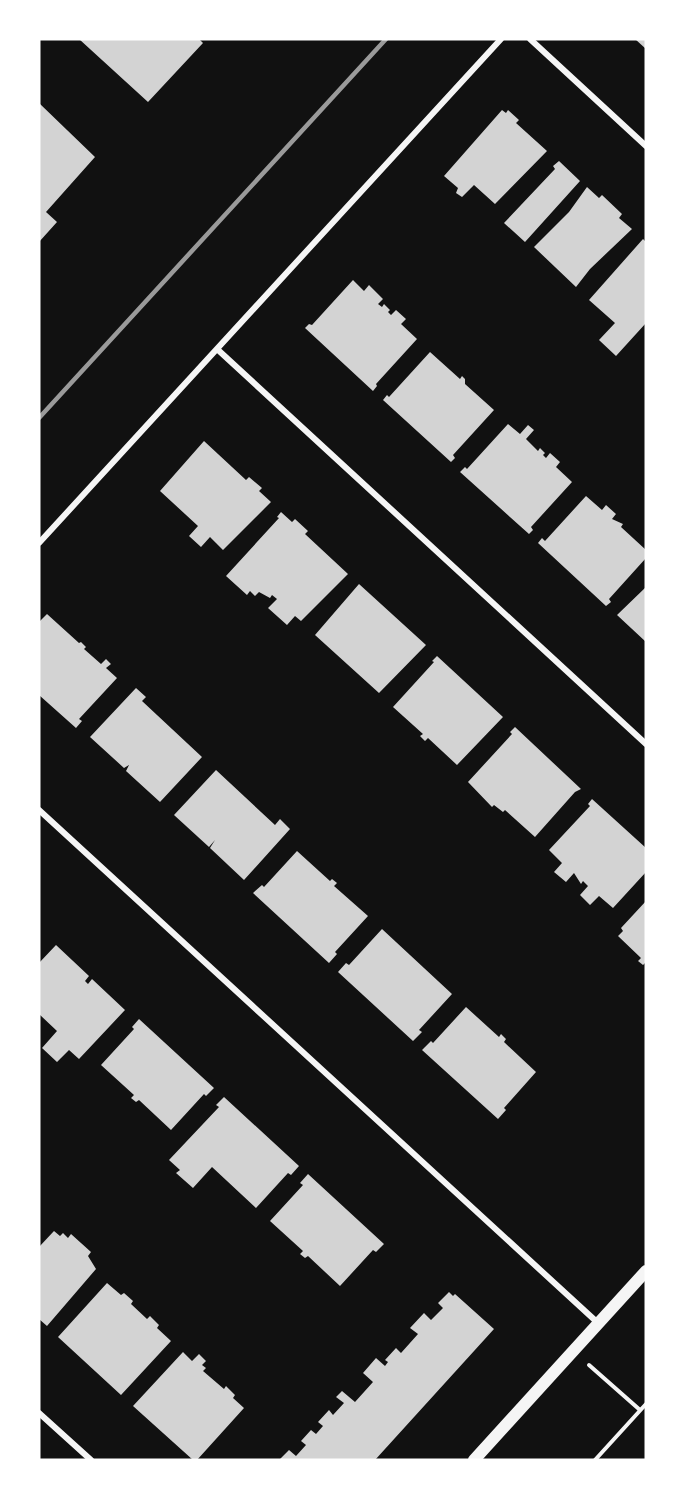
<svg xmlns="http://www.w3.org/2000/svg" width="685" height="1499" viewBox="0 0 685 1499" font-family="'Golos Text',sans-serif">
	<style>
		.building { fill: #d3d3d3 }
		.lines { fill: none; stroke-linecap: round; stroke-linejoin: round }
		.path { stroke: #f5f5f5; stroke-width: 4 }
		.minor { stroke: #f5f5f5; stroke-width: 6 }
		.secondary { stroke: #f5f5f5; stroke-width: 12 }
		.rail { stroke: #9a9a9a; stroke-width: 4.5 }
	</style>
	<rect width="100%" height="100%" fill="#111"/>
	<path class="building" d="M79 39H199L203 43 148 102Z
		M635 39H646V49Z
		M39 103 95 157 46 212 57 222 39 242Z
		M502 110 506 113 508 110 519 120 516 123 547 151 495 204 474 185 462 197 456 193 458 188 444 176Z
		M559 161 580 181 525 242 504 223 555 169 553 166Z
		M587 187 599 198 602 195 622 214 619 218 632 229 590 269 576 287 534 247 569 212Z
		M643 239 646 242V323L616 356 599 340 615 323 589 300Z
		M353 280 364 291 369 285 383 299 378 304 382 307 384 304 390 310 388 312 391 315 396 310 406 319 401 324 417 339 376 384 377 386 373 391 305 328 309 324 312 325Z
		M430 352 460 379 462 376 465 379V384L494 410 453 455 455 458 451 462 383 400 387 395 389 397Z
		M508 424 520 434 528 425 534 430 526 439 538 451 540 448 545 453 543 455 546 458 550 453 560 462 556 467 572 482 531 527 533 530 529 534 460 472 465 467 467 469Z
		M204 441 246 480 249 477 262 488 259 491 271 502 223 550 210 537 201 547 189 536 198 526 160 491Z
		M586 496 602 510 606 505 616 514 612 519 623 524 621 527 646 550V558L609 599 611 602 606 606 538 543 542 538 545 541Z
		M281 512 292 522 295 519 308 531 305 534 348 574 301 621 295 616 287 625 268 608 277 599 272 595 270 598 259 592 255 596 250 591 247 595 226 576 279 518 277 517Z
		M359 584 426 645 379 693 315 635Z
		M646 587V642L617 615Z
		M47 614 79 643 81 642 86 647 84 649 101 664 106 659 111 664 106 668 117 678 79 719 82 721 76 728 39 695V622Z
		M437 656 503 717 457 765 428 738 425 741 420 736 423 734 393 707 434 662 432 661Z
		M136 688 146 697 142 701 202 757 160 802 126 771 129 765 124 768 90 737Z
		M515 727 581 789 575 792 535 837 505 810 503 812 494 805 492 807 468 782 512 734 510 732Z
		M216 770 275 825 280 819 290 829 244 880 210 848 215 840 209 847 174 815Z
		M592 799 646 848V872L613 908 599 896 590 905 580 895 588 886 583 881 581 884 574 873 566 882 554 872 562 863 549 850 590 806 588 804Z
		M297 851 330 881 332 879 337 883 334 886 368 916 335 952 337 954 329 963 253 893 262 885 264 887Z
		M646 901V962L643 965 638 961 641 958 618 936 623 931 621 928Z
		M382 929 452 994 419 1030 422 1032 413 1041 338 972 346 963 349 965Z
		M56 945 89 976 85 981 88 984 92 979 125 1010 79 1059 69 1050 57 1062 42 1048 57 1031 39 1014V963Z
		M466 1007 499 1037 501 1034 506 1039 504 1042 536 1072 504 1108 506 1110 498 1119 422 1050 431 1041 433 1043Z
		M139 1019 214 1088 206 1096 204 1094 171 1130 139 1100 136 1102 131 1098 134 1095 101 1065 134 1029 132 1027Z
		M224 1097 299 1166 291 1175 288 1173 256 1208 212 1167 193 1188 176 1173 180 1170 169 1160 219 1107 216 1105Z
		M308 1174 384 1244 376 1252 373 1250 340 1286 308 1256 305 1258 300 1254 303 1251 270 1221 303 1185 300 1183Z
		M54 1231 60 1236 63 1233 68 1238 71 1234 91 1252 88 1256 96 1269 47 1326 39 1319V1247Z
		M107 1283 121 1295 124 1293 133 1301 131 1304 147 1319 150 1316 159 1325 157 1328 171 1341 121 1395 58 1337Z
		M449 1292 453 1296 455 1294 494 1329 375 1460H279L289 1450 296 1456 306 1445 301 1441 311 1430 316 1434 323 1426 318 1422 329 1410 333 1415 344 1403 336 1397 342 1391 355 1402 373 1382 363 1373 376 1358 385 1366 388 1362 385 1360 396 1348 401 1353 418 1334 410 1328 424 1313 431 1320 443 1308 438 1303Z
		M183 1352 192 1361 199 1354 206 1361 202 1365 206 1368 203 1371 224 1389 226 1386 235 1395 233 1398 244 1408 197 1460H193L133 1406Z"/>
	<g class="lines">
		<path class="path" d="M589 1365 640 1410
			M595 1460 646 1404"/>
		<path class="minor" d="M530 39 646 146
			M217 349 646 744
			M39 543 501 39
			M39 810 598 1323
			M39 1413 91 1460"/>
		<path class="secondary" d="M474 1460 646 1271"/>
		<path class="rail" d="M39 418 386 39"/>
	</g>
	<rect width="685" height="1499" fill="none" stroke="#ffffff" stroke-width="81"/>
</svg>
